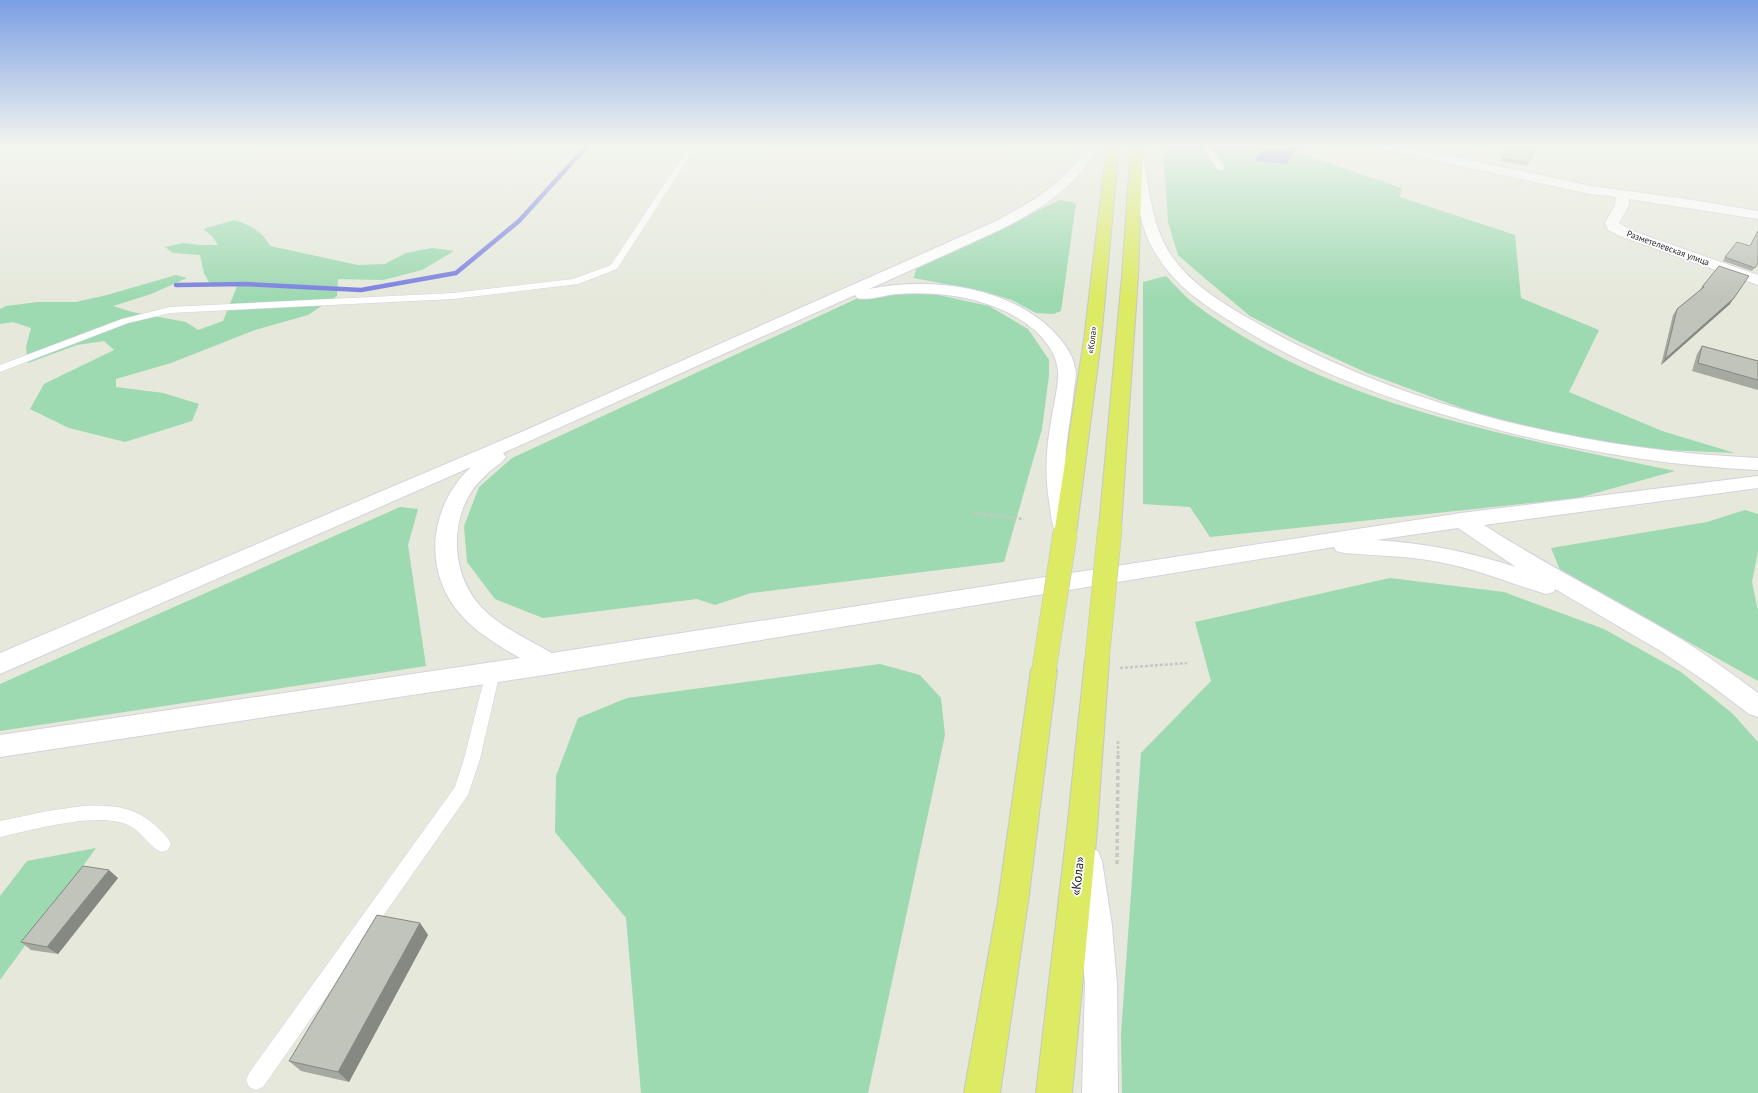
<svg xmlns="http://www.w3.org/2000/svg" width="1758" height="1093" viewBox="0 0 1758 1093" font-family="'PT Sans',sans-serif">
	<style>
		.green { fill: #9dd9b1 }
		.water { fill: #797fdf }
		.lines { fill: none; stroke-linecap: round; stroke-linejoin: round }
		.stream { stroke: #797fdf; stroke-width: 4.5 }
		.lane-casing { stroke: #d7d0df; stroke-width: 1 }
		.street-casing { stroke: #d7d0df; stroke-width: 2 }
		.secondary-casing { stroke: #d7d0df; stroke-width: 2 }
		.highway-casing { stroke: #c7c7c7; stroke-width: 2 }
		.path-far1 { stroke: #c7c7c7; stroke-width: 2.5; stroke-dasharray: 3 2; stroke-linecap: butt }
		.path { stroke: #c7c7c7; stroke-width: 3.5; stroke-dasharray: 4 3; stroke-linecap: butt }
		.lane { fill: #fff; fill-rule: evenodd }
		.street { fill: #fff; fill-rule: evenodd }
		.secondary { fill: #fff; fill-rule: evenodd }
		.highway { fill: #dcea64; fill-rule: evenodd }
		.highway-bridge-casing { stroke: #c7c7c7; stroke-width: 25; stroke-linecap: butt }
		.highway-bridge { stroke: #dcea64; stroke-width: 24 }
		.wall { fill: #a5a9a0 }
		.shaded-wall { fill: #868982 }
		.building { fill: #c0c4ba; stroke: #868982 }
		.labels { text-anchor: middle; stroke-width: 3.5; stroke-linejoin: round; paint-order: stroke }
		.far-street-label { font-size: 9px; fill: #272727; stroke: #fff }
		.near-street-label { font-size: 13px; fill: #272727; stroke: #fff }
	</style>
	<rect width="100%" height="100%" fill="#e5e8db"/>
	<path class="green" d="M1167 145H1307L1299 153 1402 188 1400 197 1515 235 1521 298 1599 330 1569 392 1662 431 1735 453 1665 450 1582 440 1523 426 1464 409 1367 373 1300 342 1250 316 1208 281 1178 255 1168 222 1164 158Z
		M1060 200 1076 203 1061 311 1053 314 1036 313 1012 300 982 291 914 278 916 269Z
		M234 220C249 224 263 232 270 246L358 265 385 264 406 253 432 248 454 251 422 270 383 280 338 279 337 296 308 315 255 330 171 363 116 379V387L163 393 199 404 192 421 125 442 69 428 30 409 44 384 114 350 104 341 77 345 28 363 26 347 31 328 13 322 0 324V309L6 306 38 302H76L107 295 176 275 187 278 151 294 113 306 132 312 186 322 198 330 223 321 238 284H210L204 273 200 255 173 253 165 247 183 243 200 245H218L212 236 203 229Z
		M1166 276C1176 286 1185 297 1196 305 1333 407 1512 436 1675 471L1578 498 1210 537 1190 507 1143 504V282Z
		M901 293 934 294 989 306 1028 329 1049 360V375L1042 429 1004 562 751 593 715 605 697 599 543 618 495 599 467 562 464 526 479 487 512 458 856 299Z
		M400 507 418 509 408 545 426 666 0 731V684Z
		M1745 510 1758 514V551L1752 582 1758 611V681L1560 570 1551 548 1707 522Z
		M1390 578 1504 592 1604 629 1681 672 1733 714 1758 742V1093H1122L1121 1034 1141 753 1211 681 1195 622Z
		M880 664 920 675 941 698 945 735 868 1093H641L626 918 555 832 556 776 578 718 627 698Z
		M96 848 0 980V896L27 861Z"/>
	<path class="water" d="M1263 145H1299L1287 164 1255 161Z"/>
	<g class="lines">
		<path class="stream" d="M176 285 246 284 361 290 456 273 519 221 588 145"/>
		<defs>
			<path id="lane" d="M690 145H697L617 269 578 284 453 299 170 313 128 323 0 372V365L122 319 170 307 453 293 573 279 611 265Z
				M1202 145H1209L1225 168 1224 170H1218Z
				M493 666 498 668 500 672 480 759 468 795 263 1087 256 1090 249 1087 246 1080 249 1073 455 787 464 759 486 672 488 668Z
				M83 806C113 805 135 806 157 827 162 832 168 837 171 844L168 850 162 852C148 847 142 831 128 825 98 811 32 830 0 837V821L48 811Z"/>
			<path id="street" d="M1375 145H1400L1591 186 1680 198 1758 211V219L1629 199V205L1619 223 1630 230 1758 275V285L1620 236 1608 230 1605 223 1615 205 1616 197 1591 194 1381 149Z"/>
			<path id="secondary" d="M1087 145H1099C1071 200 1013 224 960 248 930 262 899 275 869 289 930 277 1005 285 1052 330 1062 340 1073 354 1075 368 1077 375 1075 382 1074 389 1072 409 1068 429 1066 450 1064 476 1071 502 1075 528L1072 533 1064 535 1056 533C1051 524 1051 511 1049 501 1045 474 1046 449 1051 422 1053 407 1059 386 1058 371 1055 336 1014 312 984 303 956 294 925 292 896 294 884 295 869 301 857 298L855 295 503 453 506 457C502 463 496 466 490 471 483 478 475 485 470 494 460 510 456 530 457 549 462 610 505 627 552 653L1461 513 1758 476V488L1484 525C1546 565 1612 598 1676 636 1704 653 1731 673 1758 693V717L1749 714 1712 686 1659 650 1555 589 1554 592 1546 594C1515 585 1485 572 1453 565 1417 556 1381 556 1344 553L1336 551 1334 547 551 674 0 757V735L520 658C499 646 477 633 461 615 422 572 429 506 471 467L0 674V653L526 430 994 222C1030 203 1067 183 1087 145ZM1458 528 1516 567C1470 552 1425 543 1376 540Z
				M1137 151 1141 152 1143 155C1149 189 1152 229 1173 258 1194 287 1227 306 1257 323 1402 408 1591 451 1758 458V470C1668 466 1579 451 1491 428 1407 406 1323 377 1248 332 1215 312 1179 291 1158 257 1138 228 1136 189 1131 155L1133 152Z
				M1087 847 1098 851 1102 861 1112 926 1117 984 1118 1093H1082L1085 984 1080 926 1072 861 1076 851Z"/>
			<path id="highway" d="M1107 145H1119L1101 340 1076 534 1073 539 1065 541 1057 539 1054 534 1084 340Z
				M1131 145H1143L1138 276 1121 527 1118 532 1110 534 1102 532 1099 527 1122 276Z
				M1097 650 1106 653 1109 660 1097 830 1072 1093H1036L1067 830 1085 660 1088 653Z
				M1044 660 1053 663 1057 670 1028 902 1000 1093H964L998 902 1031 670 1035 663Z"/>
		</defs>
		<use href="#lane" class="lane-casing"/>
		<use href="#street" class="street-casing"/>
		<use href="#secondary" class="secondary-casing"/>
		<use href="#highway" class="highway-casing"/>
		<path class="path-far1" d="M974 513 1024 519
			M1120 668 1187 663
			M1118 754V741"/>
		<path class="path" d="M1117 864 1118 753"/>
		<use href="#lane" class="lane"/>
		<use href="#street" class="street"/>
		<use href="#secondary" class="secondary"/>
		<use href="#highway" class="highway"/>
		<defs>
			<path id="highway-bridge" d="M1097 660 1110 527
				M1044 670 1065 534"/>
		</defs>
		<use href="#highway-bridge" class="highway-bridge-casing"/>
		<use href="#highway-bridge" class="highway-bridge"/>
	</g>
	<path class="wall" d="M1508 145H1536L1527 166 1501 161Z
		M1758 230V263L1752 271 1723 261 1725 257 1750 246Z
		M1719 266 1730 304 1661 365 1673 315 1677 309 1699 291Z
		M1702 346 1758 361V390L1692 371 1697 354Z
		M118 878 58 954 31 950 21 942Z
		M420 923 428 935 349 1082 301 1071 289 1061Z"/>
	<path class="shaded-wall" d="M1734 298 1730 304 1661 365 1665 359Z
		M109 870 118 878 58 954 47 947Z
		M420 923 428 935 349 1082 338 1072Z"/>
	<path class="building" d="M1508 145H1536L1529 163 1503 158Z
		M1758 231V263L1755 268 1725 257 1737 242 1750 246Z
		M1719 266 1749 276 1734 298 1665 359 1677 309 1704 287H1702Z
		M1702 346 1758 361V380L1698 363Z
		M83 866 109 870 47 947 21 942Z
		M377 915 420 923 338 1072 289 1061Z"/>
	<linearGradient id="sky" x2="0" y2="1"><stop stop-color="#7b9fe4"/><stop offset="0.49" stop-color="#f3f5ef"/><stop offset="1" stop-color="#f3f5ef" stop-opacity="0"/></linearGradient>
	<rect width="1758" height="298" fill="url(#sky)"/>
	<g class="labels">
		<g class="far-street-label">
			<text transform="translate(1668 248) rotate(20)" y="3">Разметелевская улица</text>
			<text transform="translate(1092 340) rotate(-83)" y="3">«Кола»</text>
		</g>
		<g class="near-street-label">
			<text transform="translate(1077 876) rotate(-84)" y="5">«Кола»</text>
		</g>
	</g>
</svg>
